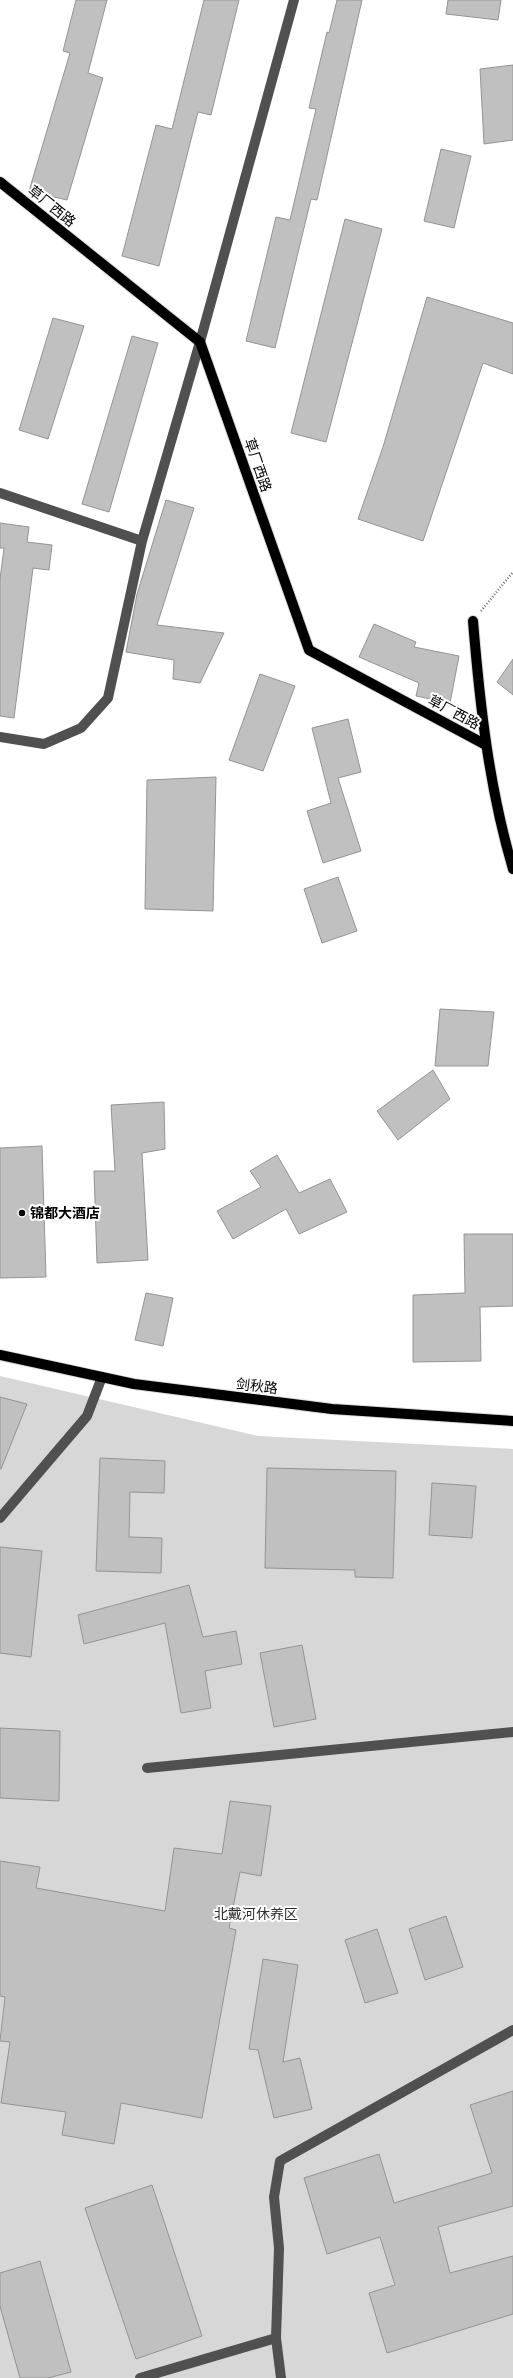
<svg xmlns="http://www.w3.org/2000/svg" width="513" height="2378" viewBox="0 0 513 2378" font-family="'DM Sans','Noto Sans SC',sans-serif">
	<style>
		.green { fill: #d7d7d7 }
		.building { fill: #c0c0c0; stroke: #949494 }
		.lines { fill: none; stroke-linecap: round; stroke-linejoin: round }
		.major-casing { stroke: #dbdbdb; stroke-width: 12 }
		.path { stroke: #727272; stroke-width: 2.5; stroke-dasharray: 1 2; stroke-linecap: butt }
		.minor { stroke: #505050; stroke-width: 10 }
		.major { stroke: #000; stroke-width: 10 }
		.poi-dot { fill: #000; stroke: #fff; stroke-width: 1.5 }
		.labels { text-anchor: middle; stroke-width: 4; stroke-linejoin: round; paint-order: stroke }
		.street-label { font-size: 14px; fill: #000; stroke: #fff }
		.poi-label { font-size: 14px; font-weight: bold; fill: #000; stroke: #fff; text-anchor: start }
		.park-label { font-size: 14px; fill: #2e2e2e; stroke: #fff }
	</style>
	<rect width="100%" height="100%" fill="#fff"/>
	<path class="green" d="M0 1376 258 1436 513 1449V2378H0Z"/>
	<path class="building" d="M76 0H107L88 73 103 78 67 200 29 191 70 53 63 51Z
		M204 0H239L211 115 198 112 159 266 122 256 156 125 172 129Z
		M337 0H362L317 200 311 199 275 348 246 341 276 217 290 220 316 109 309 108 327 32 329 33Z
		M448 0H501L498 20 446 14Z
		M513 65V140L484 144 480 69Z
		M441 149 471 156 454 228 424 221Z
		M345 219 382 229 326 442 291 433Z
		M427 297 513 323V374L483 363 423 541 358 519 383 447Z
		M53 318 84 326 48 439 19 430Z
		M132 336 158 343 109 512 82 504Z
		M166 500 194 508 157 625 224 633 200 683 173 679 174 660 126 652 137 594Z
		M0 523 29 527 27 542 52 545 49 570 33 568 14 718 0 716V579L4 548H0Z
		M374 624 416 642 414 647 459 656 450 703 416 696 419 683 359 657Z
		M513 659V695L497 682Z
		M260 674 295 686 263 771 229 760Z
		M348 719 361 772 338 778 361 851 323 863 307 811 331 803 312 728Z
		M216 777 213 911 145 909 147 780Z
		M338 877 357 931 322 943 304 889Z
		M440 1009 494 1012 488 1066H435Z
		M433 1070 450 1099 398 1140 377 1111Z
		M164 1102 165 1149 142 1153 148 1260 97 1263 94 1171H115L111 1105Z
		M42 1146 46 1277 0 1278V1148Z
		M277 1155 299 1193 330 1179 347 1212 299 1234 286 1209 233 1239 217 1211 261 1187 250 1171Z
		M464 1234H513V1306L480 1307 481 1361 413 1362V1295L465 1293Z
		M146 1293 173 1298 163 1346 135 1340Z
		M0 1397 27 1404 1 1469H0Z
		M100 1458 165 1461 164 1493 130 1492 129 1537 162 1538 161 1573 96 1571Z
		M267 1468 396 1471 393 1578 355 1577V1570L265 1568Z
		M432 1483 476 1486 472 1538 429 1535Z
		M0 1547 42 1551 31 1657 0 1653Z
		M189 1585 203 1637 236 1631 242 1664 205 1671 211 1708 181 1713 165 1623 84 1644 78 1615Z
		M302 1645 316 1719 274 1727 260 1653Z
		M0 1728 60 1731 59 1801 0 1798Z
		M230 1801 271 1806 261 1876 240 1872 229 1928 236 1930 202 2118 121 2103 114 2144 62 2135 66 2112 1 2103 10 2042 0 2041 5 1997 0 1996V1861L40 1867 36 1888 165 1911 174 1848 222 1854Z
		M446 1916 463 1967 425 1980 409 1929Z
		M377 1929 398 1993 365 2003 345 1940Z
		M263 1959 298 1965 283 2062 300 2058 312 2109 274 2118 258 2050 249 2049Z
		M513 2091V2206L438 2227 450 2273 513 2256V2314L387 2353 369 2293 395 2285 380 2237 327 2254 304 2178 379 2154 394 2203 492 2173 470 2105Z
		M152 2185 202 2336 136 2359 85 2208Z
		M40 2261 71 2372 48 2378H20L0 2306V2273Z"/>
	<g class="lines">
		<defs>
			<path id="major" d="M0 182 200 342 309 650 486 745
				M473 621C480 706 489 788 513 869
				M0 1355 134 1384 332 1409 513 1421"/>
		</defs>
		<use href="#major" class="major-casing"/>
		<path class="path" d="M481 611 513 572"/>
		<path class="minor" d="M0 493 142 541
			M0 737 44 744 81 728 108 698 142 541 200 342 294 0
			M0 1518 87 1416 102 1377
			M147 1768 513 1732
			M140 2378 276 2338
			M281 2378 276 2338 279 2248 274 2197 280 2161 513 2030"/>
		<use href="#major" class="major"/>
	</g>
	<circle class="poi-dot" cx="22" cy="1213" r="4"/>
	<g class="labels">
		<g class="street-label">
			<text transform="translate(52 206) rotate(39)" y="5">草厂西路</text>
			<text transform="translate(258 465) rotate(71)" y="5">草厂西路</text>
			<text transform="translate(454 712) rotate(28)" y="5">草厂西路</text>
			<text transform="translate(257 1386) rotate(7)" y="5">剑秋路</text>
		</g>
		<g class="poi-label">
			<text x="30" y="1218">锦都大酒店</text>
		</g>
		<g class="park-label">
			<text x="256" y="1919">北戴河休养区</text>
		</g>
	</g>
</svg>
